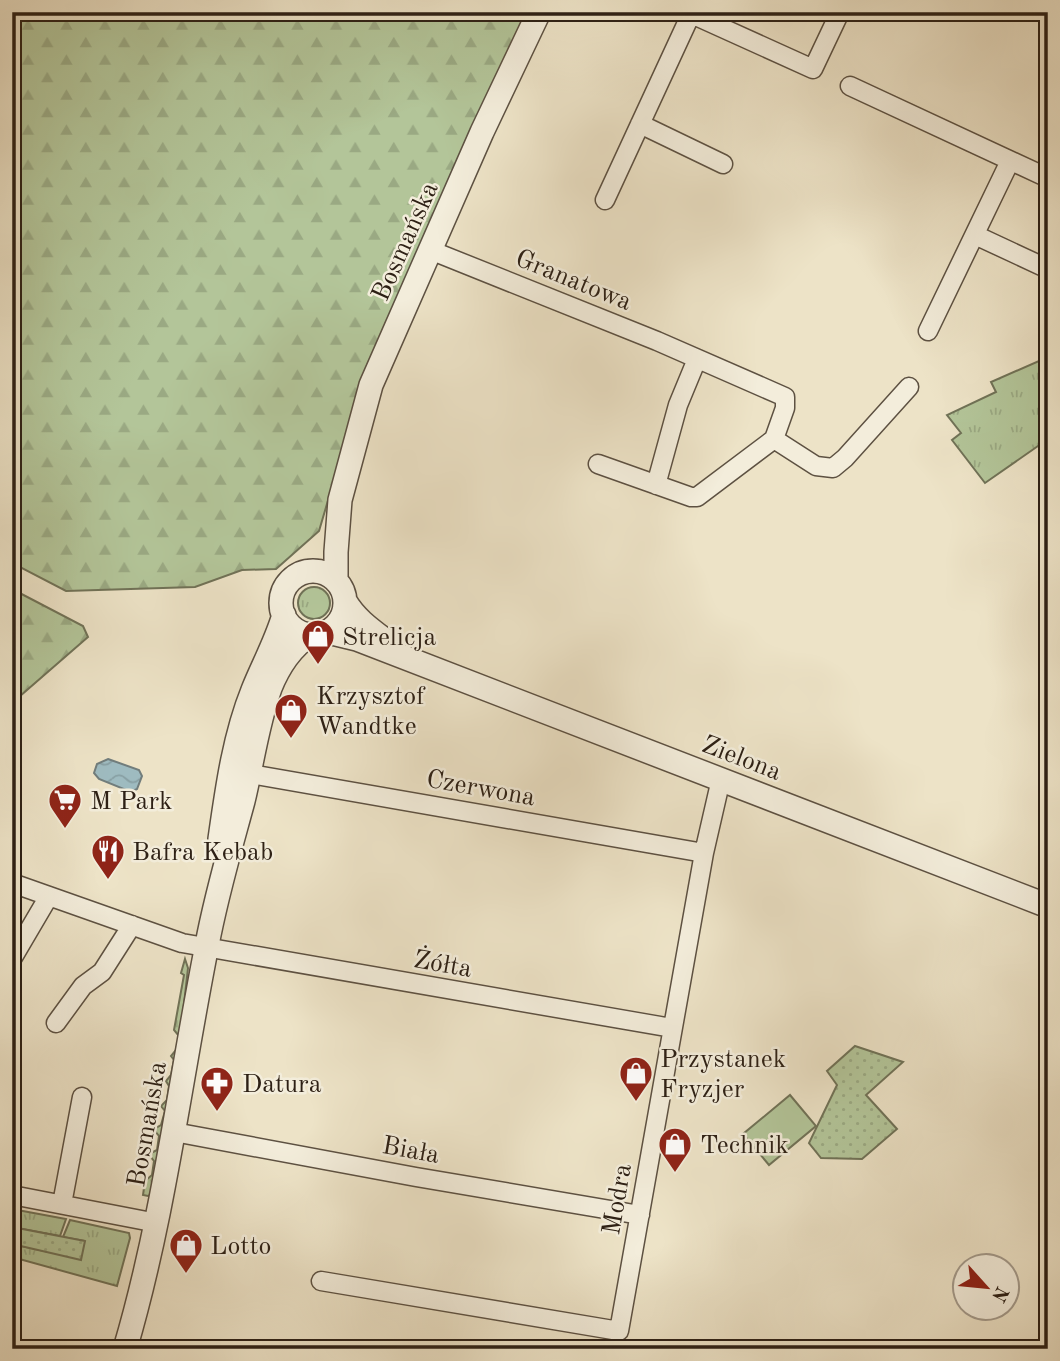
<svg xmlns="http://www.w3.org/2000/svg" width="1060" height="1361" viewBox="0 0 1060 1361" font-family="'Old Standard TT',serif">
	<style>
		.grass { fill: url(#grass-tufts); stroke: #707257; stroke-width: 2 }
		.forest { fill: url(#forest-firs); stroke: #707257; stroke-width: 2 }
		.park { fill: url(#park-dots); stroke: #707257; stroke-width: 2 }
		.garden { fill: #b3c599; stroke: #707257; stroke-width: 2 }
		.water { fill: url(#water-waves); stroke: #717d7c; stroke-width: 2 }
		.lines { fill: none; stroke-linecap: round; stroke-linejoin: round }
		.minor-casing { stroke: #5d5142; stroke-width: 21 }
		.tertiary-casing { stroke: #5d5142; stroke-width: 26 }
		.minor { stroke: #f3eddb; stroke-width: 18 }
		.tertiary { stroke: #f3eddb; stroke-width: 23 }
		.labels { text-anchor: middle; stroke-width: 5; stroke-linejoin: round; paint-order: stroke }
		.street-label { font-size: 26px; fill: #2d2015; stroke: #f3eddb }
		.poi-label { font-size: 26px; fill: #2d2015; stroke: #f3eddb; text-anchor: start }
	</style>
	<defs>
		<pattern id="grass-tufts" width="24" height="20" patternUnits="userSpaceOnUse" patternTransform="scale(1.75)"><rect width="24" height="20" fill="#b3c599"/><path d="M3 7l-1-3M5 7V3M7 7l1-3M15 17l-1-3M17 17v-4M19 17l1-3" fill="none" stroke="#9aa983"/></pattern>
		<pattern id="forest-firs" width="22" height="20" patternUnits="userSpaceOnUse" patternTransform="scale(1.75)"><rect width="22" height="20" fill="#b3c599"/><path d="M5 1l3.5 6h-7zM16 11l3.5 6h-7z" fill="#9aa983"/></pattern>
		<pattern id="park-dots" width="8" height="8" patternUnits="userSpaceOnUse" patternTransform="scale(1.75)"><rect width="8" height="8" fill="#b3c599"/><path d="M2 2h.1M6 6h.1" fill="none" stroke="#9aa983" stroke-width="1.8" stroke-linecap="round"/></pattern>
		<pattern id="water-waves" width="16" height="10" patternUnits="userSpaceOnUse" patternTransform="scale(1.75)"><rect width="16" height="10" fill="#9ebbc0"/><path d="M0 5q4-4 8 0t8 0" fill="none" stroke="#88a0a4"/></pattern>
	</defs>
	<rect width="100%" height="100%" fill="#ede3c7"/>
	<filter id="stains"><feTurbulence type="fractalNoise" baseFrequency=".00286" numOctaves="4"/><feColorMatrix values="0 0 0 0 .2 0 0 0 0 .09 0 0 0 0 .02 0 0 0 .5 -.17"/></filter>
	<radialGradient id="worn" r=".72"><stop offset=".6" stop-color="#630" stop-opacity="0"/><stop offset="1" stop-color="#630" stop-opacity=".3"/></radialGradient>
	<path class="grass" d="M1048 357V439L985 483 952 440 961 433 947 415 996 392 991 382Z
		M298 603a16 16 0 1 1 32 0a16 16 0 1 1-32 0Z
		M185 959 188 968 177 1067 153 1193 148 1196 143 1195 145 1181 152 1175 154 1161 150 1156 151 1153 157 1150 159 1136 155 1131 156 1128 161 1125 165 1111 161 1106 167 1100 169 1086 166 1081 171 1075 174 1060 171 1056 176 1050 179 1036 174 1030 184 975 181 973Z
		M12 1209 66 1219 60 1236 12 1227Z
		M70 1220 129 1233 130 1238 117 1286 12 1257V1244L49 1252 85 1241 63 1237Z"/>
	<path class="forest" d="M12 12H534L365 375 319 531 276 569 242 570 195 587 66 591 12 563Z
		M12 589 83 626 88 637 12 703Z"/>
	<path class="park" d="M855 1046 903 1062 866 1095 897 1129 862 1159 821 1158 809 1143 837 1085 827 1071Z
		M12 1227 85 1241 81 1260 12 1244Z"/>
	<path class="garden" d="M790 1095 816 1126 769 1165 743 1134Z"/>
	<path class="water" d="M108 759 139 770 142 776 137 789 131 792 99 779 94 773 97 764Z"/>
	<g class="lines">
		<defs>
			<path id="minor" d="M687 12 813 69 840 12
				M850 86 1048 178
				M640 124 723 164
				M605 200 691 14
				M975 235 1048 269
				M430 250 657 341 785 397V408L774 439 697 497H691L598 464
				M928 331 1010 161
				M774 439 816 466 833 468 845 458 909 387
				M656 485 678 405 697 359
				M250 774 704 853
				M12 883 182 943 672 1028
				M12 959 49 896
				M56 1023 83 986 102 972 132 925
				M174 1132 416 1177 640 1215
				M12 1195 157 1223
				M62 1204 82 1097
				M321 1281 619 1331 704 853 721 779"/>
			<path id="tertiary" d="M281 603a32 32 0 1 1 64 0a32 32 0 1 1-64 0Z
				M336 581V552L340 500 371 385 482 132 539 12
				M345 601C356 620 373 631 390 644
				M328 632 357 639 1048 906
				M220 839C227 790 234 737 253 690 263 665 276 642 284 615
				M125 1349C164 1217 180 1080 207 945 216 896 230 849 243 801 252 764 257 724 270 688 278 668 292 645 311 635"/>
		</defs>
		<use href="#minor" class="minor-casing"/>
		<use href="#tertiary" class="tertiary-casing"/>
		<use href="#minor" class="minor"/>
		<use href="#tertiary" class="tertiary"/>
	</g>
	<defs>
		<symbol id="shop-pin" viewBox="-11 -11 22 30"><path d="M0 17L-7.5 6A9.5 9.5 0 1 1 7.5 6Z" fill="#8f2418" stroke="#f3eddb"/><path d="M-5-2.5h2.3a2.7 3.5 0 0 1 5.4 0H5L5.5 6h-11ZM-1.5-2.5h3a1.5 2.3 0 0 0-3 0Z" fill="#fff"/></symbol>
		<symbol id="supermarket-pin" viewBox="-11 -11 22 30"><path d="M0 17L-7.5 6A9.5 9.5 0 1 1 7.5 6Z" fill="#8f2418" stroke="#f3eddb"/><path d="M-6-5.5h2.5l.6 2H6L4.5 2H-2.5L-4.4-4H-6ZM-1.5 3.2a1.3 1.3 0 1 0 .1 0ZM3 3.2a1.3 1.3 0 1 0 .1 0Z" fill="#fff"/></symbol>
		<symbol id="restaurant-pin" viewBox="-11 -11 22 30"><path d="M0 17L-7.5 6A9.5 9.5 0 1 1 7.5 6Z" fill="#8f2418" stroke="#f3eddb"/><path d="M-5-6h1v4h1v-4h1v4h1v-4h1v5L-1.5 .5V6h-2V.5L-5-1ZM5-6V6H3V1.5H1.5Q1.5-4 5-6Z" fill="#fff"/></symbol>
		<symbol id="pharmacy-pin" viewBox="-11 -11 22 30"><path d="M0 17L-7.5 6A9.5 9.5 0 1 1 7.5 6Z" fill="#8f2418" stroke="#f3eddb"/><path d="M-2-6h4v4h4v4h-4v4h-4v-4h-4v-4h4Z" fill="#fff"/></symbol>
	</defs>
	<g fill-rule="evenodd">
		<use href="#shop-pin" x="299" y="617" width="38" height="52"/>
		<use href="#shop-pin" x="272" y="691" width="38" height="52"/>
		<use href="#supermarket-pin" x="46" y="781" width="38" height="52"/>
		<use href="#restaurant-pin" x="89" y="832" width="38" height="52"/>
		<use href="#shop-pin" x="617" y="1054" width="38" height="52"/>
		<use href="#pharmacy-pin" x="198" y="1064" width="38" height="52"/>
		<use href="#shop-pin" x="656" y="1125" width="38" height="52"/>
		<use href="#shop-pin" x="167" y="1226" width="38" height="52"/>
	</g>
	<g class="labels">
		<g class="street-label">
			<text transform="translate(404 241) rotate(-66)" y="9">Bosmańska</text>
			<text transform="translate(574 279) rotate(22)" y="9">Granatowa</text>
			<text transform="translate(742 757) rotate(21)" y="9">Zielona</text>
			<text transform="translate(481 787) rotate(10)" y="9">Czerwona</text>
			<text transform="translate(443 963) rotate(10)" y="9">Żółta</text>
			<text transform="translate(146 1124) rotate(-80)" y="9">Bosmańska</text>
			<text transform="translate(411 1149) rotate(10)" y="9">Biała</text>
			<text transform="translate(616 1199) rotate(-80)" y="9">Modra</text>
		</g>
		<g class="poi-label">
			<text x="342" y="645">Strelicja</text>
			<text x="316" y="704">Krzysztof<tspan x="316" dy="30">Wandtke</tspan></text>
			<text x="90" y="809">M Park</text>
			<text x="132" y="860">Bafra Kebab</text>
			<text x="660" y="1067">Przystanek<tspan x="660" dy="30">Fryzjer</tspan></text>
			<text x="242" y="1092">Datura</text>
			<text x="700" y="1153">Technik</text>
			<text x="210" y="1254">Lotto</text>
		</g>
	</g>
	<rect width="1060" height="1361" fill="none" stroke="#ede3c7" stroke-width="42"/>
	<rect x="14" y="14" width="1032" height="1333" fill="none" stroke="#2d2015" stroke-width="3.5"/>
	<rect x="21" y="21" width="1018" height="1319" fill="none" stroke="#2d2015" stroke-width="2"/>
	<g transform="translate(986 1287) rotate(117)"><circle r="33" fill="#f3eddb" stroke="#a49b8c" stroke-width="2"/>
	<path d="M0-5L12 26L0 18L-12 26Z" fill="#8f2418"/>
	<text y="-10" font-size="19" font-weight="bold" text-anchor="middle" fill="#2d2015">N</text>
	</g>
	<rect width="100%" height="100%" filter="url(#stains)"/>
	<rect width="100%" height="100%" fill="url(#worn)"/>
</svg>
